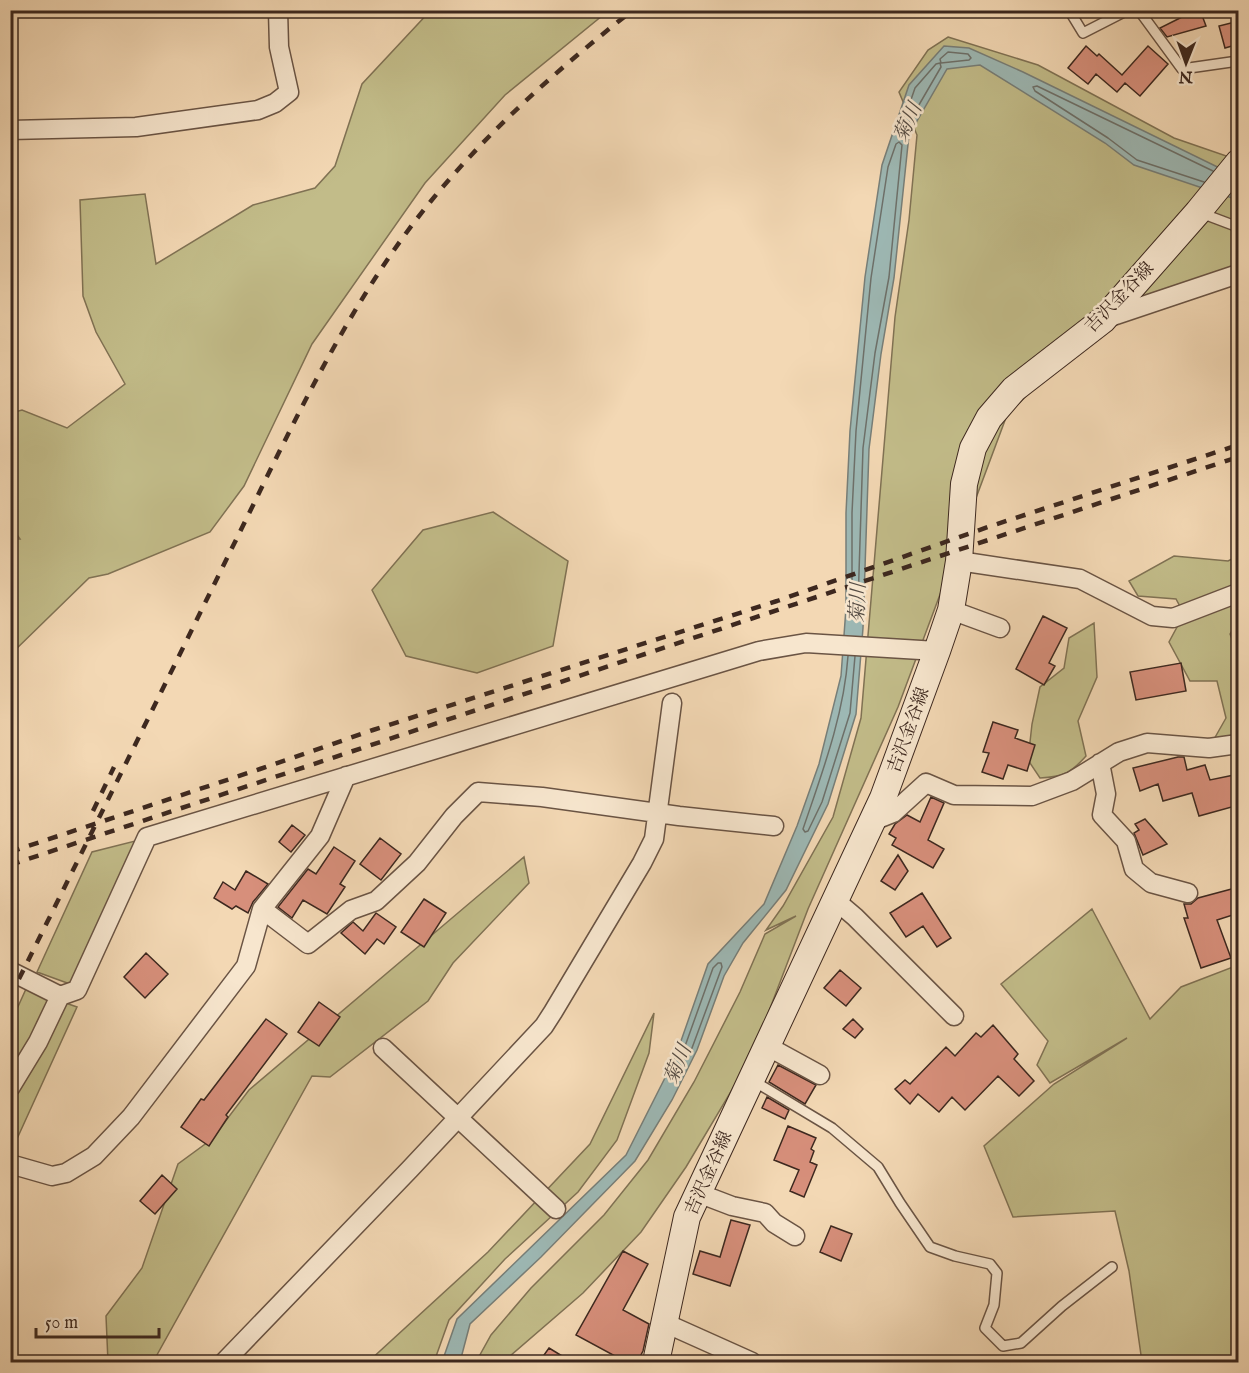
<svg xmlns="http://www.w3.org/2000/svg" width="1249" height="1373" viewBox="0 0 1249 1373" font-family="'IM FELL English','Noto Serif JP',serif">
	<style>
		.green { fill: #c2bc89; stroke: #807254; stroke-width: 1.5 }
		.water { fill: #9db8b4; stroke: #777e78; stroke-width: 1.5 }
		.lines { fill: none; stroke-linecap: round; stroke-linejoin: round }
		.shore { stroke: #6d706a; stroke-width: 1.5 }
		.building { fill: #d78f7b; stroke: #3d281f; stroke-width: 1.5 }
		.lane-casing { stroke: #6a5444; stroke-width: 12 }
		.street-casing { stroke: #6a5444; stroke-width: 21 }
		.secondary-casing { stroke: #3d281f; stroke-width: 28 }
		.lane { stroke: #f7e6ce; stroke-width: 9 }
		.street { stroke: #f7e6ce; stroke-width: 18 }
		.secondary { stroke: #f7e6ce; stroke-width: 26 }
		.rail { stroke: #3d281f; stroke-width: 4.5; stroke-dasharray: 10 10; stroke-linecap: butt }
		.labels { text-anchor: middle; stroke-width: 5; stroke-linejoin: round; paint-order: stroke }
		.street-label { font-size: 18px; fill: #3d281f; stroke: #f7e6ce }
		.water-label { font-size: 20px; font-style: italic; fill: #554c44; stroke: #f7e6ce }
	</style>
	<rect width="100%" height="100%" fill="#f3d8b4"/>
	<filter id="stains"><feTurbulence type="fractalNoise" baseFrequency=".00333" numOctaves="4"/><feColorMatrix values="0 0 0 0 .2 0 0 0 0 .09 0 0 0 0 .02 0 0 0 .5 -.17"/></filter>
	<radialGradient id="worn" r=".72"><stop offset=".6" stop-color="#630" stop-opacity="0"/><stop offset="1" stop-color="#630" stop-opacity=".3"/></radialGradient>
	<path class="green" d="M431 10 608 11 505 95 425 183 312 344 244 486 210 532 108 574 89 578 11 654V539H20L11 526V413L22 410 67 428 125 384 96 332 83 296 80 200 145 194 156 264 253 205 315 188 335 166 362 84Z
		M948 37 1038 65 1174 138 1238 160V270L1103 320 1007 415 898 707 808 909 751 1058 686 1167 641 1232 583 1293 503 1362H476L491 1335 531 1288 604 1215 648 1160 694 1082 740 992 765 934 796 916 766 930 783 906 833 817 861 718 895 317 909 220 917 135 899 92 928 50Z
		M493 512 568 561 553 646 477 673 406 656 372 590 423 530Z
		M1174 556 1228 561 1238 556V621L1230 634 1238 653V749L1209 748 1226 718 1217 681H1190L1169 642 1184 614 1176 599 1138 596 1129 581Z
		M1094 623 1097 677 1078 721 1086 756C1071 773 1063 777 1040 778L1028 760 1032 724 1040 687 1064 668 1069 638Z
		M139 840 70 984 37 972 92 852Z
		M524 857 529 883 453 963 428 1001 330 1077 312 1076 153 1362H108L106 1316 142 1268 178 1164 212 1139 249 1090Z
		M1092 909 1150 1019 1181 987 1238 965V1362H1140L1141 1355 1129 1271 1115 1211 1013 1217 984 1146 1054 1084 1127 1038 1050 1083 1037 1065 1048 1041 1001 984Z
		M26 989 77 1007 11 1152V1022Z
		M654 1013 649 1053 617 1140 578 1192 505 1259 449 1320 434 1362H368L488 1252 590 1144Z"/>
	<path class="water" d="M944 46 969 48 1023 72 1238 177V200L1134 165 1105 143 980 65 947 69 909 135 894 278 881 354 869 449 863 628 856 714 828 804 786 890 743 943 724 976 697 1050 672 1100 635 1161 541 1257 470 1324 460 1362H442L457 1319 626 1155 675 1058 708 964 764 904 797 826 819 764 841 676 846 608V513L850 431 865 277 882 165 909 85Z"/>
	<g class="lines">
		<path class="shore" d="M948 52 968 54 971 58 969 60 941 63 940 59Z
			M940 63 941 67 909 122 905 123 904 120 915 88 936 64Z
			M899 142 902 145 889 277 875 353 863 448 858 604 854 606 852 603V513L856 431 871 278 888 167 896 144Z
			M1204 182 1137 160 1108 138 1035 91 1033 87 1037 86 1213 171
			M848 656C844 715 822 773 803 829L805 832 808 831 822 802 850 713 855 656
			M718 963H721L722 967 692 1048 689 1052 686 1053 684 1049 713 968Z"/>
	</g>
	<path class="building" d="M1182 10H1200L1206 26 1167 37 1160 28 1184 16Z
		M1239 21V44L1225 48 1219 26Z
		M1086 46 1097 56 1099 54 1122 75 1148 46 1168 64 1140 96 1125 83 1117 92 1096 74 1088 84 1068 68Z
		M1043 616 1067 628 1049 663 1055 666 1044 685 1016 669Z
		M1181 663 1186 691 1136 700 1130 672Z
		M993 722 1018 730 1015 738 1035 745 1027 771 1008 765 1003 779 982 772 989 753 983 752Z
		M1178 757H1184L1187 770 1205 765 1210 780 1239 774V805L1199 816 1192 793 1163 801 1158 784 1140 791 1133 768Z
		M931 797 944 803 928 840 944 849 933 868 892 845 896 838 889 834 895 824 907 815 920 822Z
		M1145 819 1167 844 1143 855 1134 833 1139 830 1135 824Z
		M292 825 305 835 291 852 279 842Z
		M380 838 401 854 381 880 360 864Z
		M334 847 355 861 340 884 345 887 327 914 303 900 292 918 278 907 308 869 316 874Z
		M898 855 908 871 895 890 881 881Z
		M246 871 268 884 253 902 248 913 236 906 232 909 214 898 223 882 235 890Z
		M1239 887V913L1217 920 1231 958 1201 968 1184 918H1188L1184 904H1191L1198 898Z
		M922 893 951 938 937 947 923 926 906 937 890 913Z
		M424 899 446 913 424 947 401 932Z
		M376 913 396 927 384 944 377 939 365 954 341 933 353 922 363 931Z
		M146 953 168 974 145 998 124 977Z
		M840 970 861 988 846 1006 824 988Z
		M319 1002 340 1017 319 1046 298 1032Z
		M266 1019 287 1034 226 1115 228 1117 209 1146 181 1127 201 1099 204 1100Z
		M853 1019 863 1029 855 1038 843 1029Z
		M993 1025 1018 1054 1014 1059 1034 1081 1019 1096 998 1076 965 1110 952 1097 939 1112 918 1094 910 1104 895 1089 905 1080 910 1084 946 1047 955 1056 976 1033 981 1037Z
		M778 1065 816 1085 805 1104 769 1082Z
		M767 1097 789 1110 785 1119 762 1108Z
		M788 1126 816 1138 811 1149 814 1151 810 1162 817 1165 804 1197 790 1191 799 1170 774 1160Z
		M162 1175 177 1189 155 1214 140 1201Z
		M731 1220 750 1225 730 1286 693 1274 700 1251 720 1257Z
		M831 1226 852 1234 841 1261 820 1252Z
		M623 1251 648 1264 623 1310 649 1324 643 1351 637 1362H626L576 1335Z
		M549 1348 572 1362H539Z"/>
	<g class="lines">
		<defs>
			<path id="lane" d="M1069 10 1083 33 1128 10
				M1133 10 1141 13 1182 69 1238 61
				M1201 213 1238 227
				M752 1080 832 1128 878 1167 900 1203 930 1247 955 1256 990 1264 997 1273 994 1305 985 1328 1003 1346 1021 1343 1062 1306 1112 1267"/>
			<path id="street" d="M10 130 136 127 258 110 275 103 289 92 279 47 278 10
				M1104 319 1238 274
				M959 561 1080 579 1152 616 1173 618 1238 593
				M951 610 1000 628
				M1100 763 1106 794 1102 815 1126 841 1134 869 1151 883 1188 893
				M873 821 893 813 926 783 954 795 1032 796 1072 781 1119 752 1147 743 1209 748 1238 744
				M835 900 855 917 954 1016
				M262 909 308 944 351 910 376 901 417 863 454 816 478 792 542 797 679 816 774 826
				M10 971 60 996
				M767 1046 820 1075
				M383 1048 556 1209
				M10 1088 38 1042 60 996 77 990 147 837 759 651 806 643 937 651
				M10 1164 52 1176 66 1173 94 1156 131 1117 246 966 262 909 320 836 346 776
				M698 1193 732 1206 765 1213 774 1223 795 1236
				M665 1323 752 1362
				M224 1362 410 1169 544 1026 553 1012 642 863 654 839 672 703"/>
			<path id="secondary" d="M656 1362 687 1217 883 798 937 651 951 610 959 561 964 484 973 448 989 418 1014 389 1103 320 1198 212 1238 163"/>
		</defs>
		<use href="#lane" class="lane-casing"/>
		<use href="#street" class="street-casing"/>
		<use href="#secondary" class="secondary-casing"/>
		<use href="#lane" class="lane"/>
		<use href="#street" class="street"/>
		<use href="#secondary" class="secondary"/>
		<path class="rail" d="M93 811 114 767
			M10 852 260 769 373 730 777 601 988 527 1238 445
			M10 865 1238 457
			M10 997C84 848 158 699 231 550 289 433 348 302 431 201 490 129 560 67 633 10"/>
	</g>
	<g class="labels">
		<g class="street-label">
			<text transform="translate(1119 297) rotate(-46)" y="6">吉沢金谷線</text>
			<text transform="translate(908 730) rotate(-70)" y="6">吉沢金谷線</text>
			<text transform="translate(708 1173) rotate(-66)" y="6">吉沢金谷線</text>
		</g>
		<g class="water-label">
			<text transform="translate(907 122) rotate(-65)" y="7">菊川</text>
			<text transform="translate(857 603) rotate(-88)" y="7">菊川</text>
			<text transform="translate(677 1064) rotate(-67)" y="7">菊川</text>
		</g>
	</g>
	<rect width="1249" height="1373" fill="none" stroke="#f3d8b4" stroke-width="36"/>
	<rect x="12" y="12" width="1225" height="1349" fill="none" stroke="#3d281f" stroke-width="3"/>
	<rect x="18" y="18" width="1213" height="1337" fill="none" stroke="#3d281f" stroke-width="1.5"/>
	<g transform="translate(1186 63) rotate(181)" stroke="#f7e6ce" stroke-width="4.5" paint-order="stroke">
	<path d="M0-4.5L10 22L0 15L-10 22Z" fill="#3d281f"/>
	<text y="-9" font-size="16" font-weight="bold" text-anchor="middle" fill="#3d281f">N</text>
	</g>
	<path d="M36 1328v9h123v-9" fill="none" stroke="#3d281f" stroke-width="3"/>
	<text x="45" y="1328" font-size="18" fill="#3d281f" stroke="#f7e6ce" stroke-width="4.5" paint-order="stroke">50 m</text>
	<rect width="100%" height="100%" filter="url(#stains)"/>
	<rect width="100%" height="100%" fill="url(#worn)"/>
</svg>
